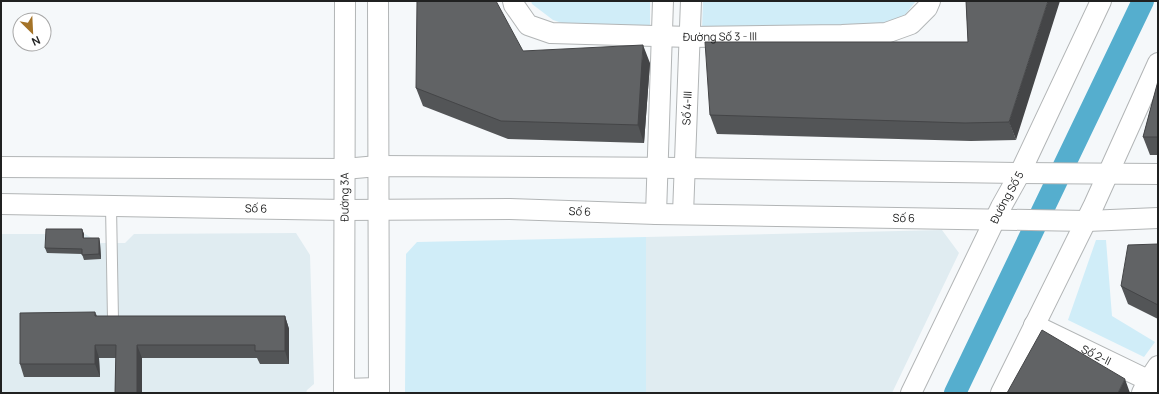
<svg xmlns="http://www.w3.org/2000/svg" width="1159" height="394" viewBox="0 0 1159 394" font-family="Manrope,sans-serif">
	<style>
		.built { fill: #e0ecf1 }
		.green { fill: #d0edf8 }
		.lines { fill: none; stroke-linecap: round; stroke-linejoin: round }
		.canal { stroke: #55aece; stroke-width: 22 }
		.lane-casing { stroke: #b2b5b6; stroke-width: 12 }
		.street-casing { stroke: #b2b5b6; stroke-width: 22 }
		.lane { stroke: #fff; stroke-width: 10 }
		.street { stroke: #fff; stroke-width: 20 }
		.wall { fill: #535557 }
		.shaded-wall { fill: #444547 }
		.building { fill: #616365; stroke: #444547 }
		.labels { text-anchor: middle; stroke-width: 4; stroke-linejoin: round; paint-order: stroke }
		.street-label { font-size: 11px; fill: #202121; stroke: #fff }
	</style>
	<rect width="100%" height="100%" fill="#f5f8fa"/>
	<path class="built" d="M942 230 959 253 892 393H646V237Z
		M296 233 310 255 314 384 307 390 306 393H1V234H85L101 243H125L134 234Z"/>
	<path class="green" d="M531 1H650V27L571 26 553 20 532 4Z
		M703 1H916L904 16 886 23 860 25 702 29Z
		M646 237V393H405L406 254 417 242Z
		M1096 240H1106L1112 316 1155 342 1144 357 1068 320Z"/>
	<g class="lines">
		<path class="canal" d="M955 393 1143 1"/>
		<defs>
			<path id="lane" d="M111 206 113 320"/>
			<g id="street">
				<path d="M378 1 379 393"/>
				<path id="s1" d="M513 1 514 5 528 25 551 33 690 37 842 35 886 33 911 24 927 8 930 1"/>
				<path d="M1 167 344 169 378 166 684 168 1020 173 1158 174"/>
				<path id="s2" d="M1 204 345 210 510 209 656 214 1087 221 1158 218"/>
				<path d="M656 214 663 1"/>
				<path id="s3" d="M683 214 691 1"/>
				<path id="s4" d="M1034 325 1158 385"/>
				<path d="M344 389 379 388"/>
				<path id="s5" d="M344 393 345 1"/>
				<path id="s6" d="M911 393 1001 207 1020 173 1101 1"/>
				<path d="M1001 393 1093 207 1158 63"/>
				<path d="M1142 393 1148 381 1158 366"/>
			</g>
		</defs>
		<use href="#lane" class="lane-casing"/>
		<use href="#street" class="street-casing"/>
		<use href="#lane" class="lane"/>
		<use href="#street" class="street"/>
	</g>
	<path class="wall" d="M966 1 1016 140 971 141 717 134 710 115 968 42Z
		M523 51 650 63 644 143 508 139 423 106 416 88Z
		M1158 81V155H1150L1143 137Z
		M82 229 84 234V238H99L100 243 101 259 84 260 82 254 47 253 45 248Z
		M1158 244V319L1128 304 1121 286Z
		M95 312 97 316H285L289 329V364H260L257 358H142V393H115L116 358H99L100 377H24L20 364Z"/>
	<path class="shaded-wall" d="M1048 1H1060L1016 140 1009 122Z
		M643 45 650 63 644 143 638 125Z
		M82 229 84 234V243L83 238Z
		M99 238 100 243 101 259 99 254Z
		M285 316 289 329V364L285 351Z
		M95 345 99 358 100 377 95 364Z
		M137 345 142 358V393H137Z
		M1125 379 1130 393H1118Z"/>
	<path class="building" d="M417 1H496L523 51 643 45 638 125 501 121 416 88Z
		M966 1H1048L1009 122 965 123 710 115 705 42H968Z
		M1158 81V137H1143Z
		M46 229H82L83 238H99V254L82 255V249L45 248Z
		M1158 244V305L1121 286 1128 245Z
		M95 312V316H285V351H255V345H137V393H115L116 345H95V364H20V313Z
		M1042 330 1125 379 1118 393H1007Z"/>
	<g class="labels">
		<g class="street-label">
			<text dy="4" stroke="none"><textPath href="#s1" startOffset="222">Đường Số 3 - III</textPath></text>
			<text dy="4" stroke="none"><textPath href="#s3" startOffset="106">Số 4-III</textPath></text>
			<text dy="4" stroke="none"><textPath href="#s5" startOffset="196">Đường 3A</textPath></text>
			<text dy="4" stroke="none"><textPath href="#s6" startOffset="218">Đường Số 5</textPath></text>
			<text dy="4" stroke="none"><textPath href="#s2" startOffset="255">Số 6</textPath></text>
			<text dy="4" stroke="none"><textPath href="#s2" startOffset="579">Số 6</textPath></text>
			<text dy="4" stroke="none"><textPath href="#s2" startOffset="903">Số 6</textPath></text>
			<text dy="4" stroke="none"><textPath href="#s4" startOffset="69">Số 2-II</textPath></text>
		</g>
	</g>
	<rect width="1159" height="394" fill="none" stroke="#202121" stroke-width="4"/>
	<g transform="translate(32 32) rotate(156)"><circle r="19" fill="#ffffff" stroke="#a6a6a6"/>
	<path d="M0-3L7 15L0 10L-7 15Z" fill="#a47328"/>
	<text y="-6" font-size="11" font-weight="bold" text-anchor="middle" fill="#202121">N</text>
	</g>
</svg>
